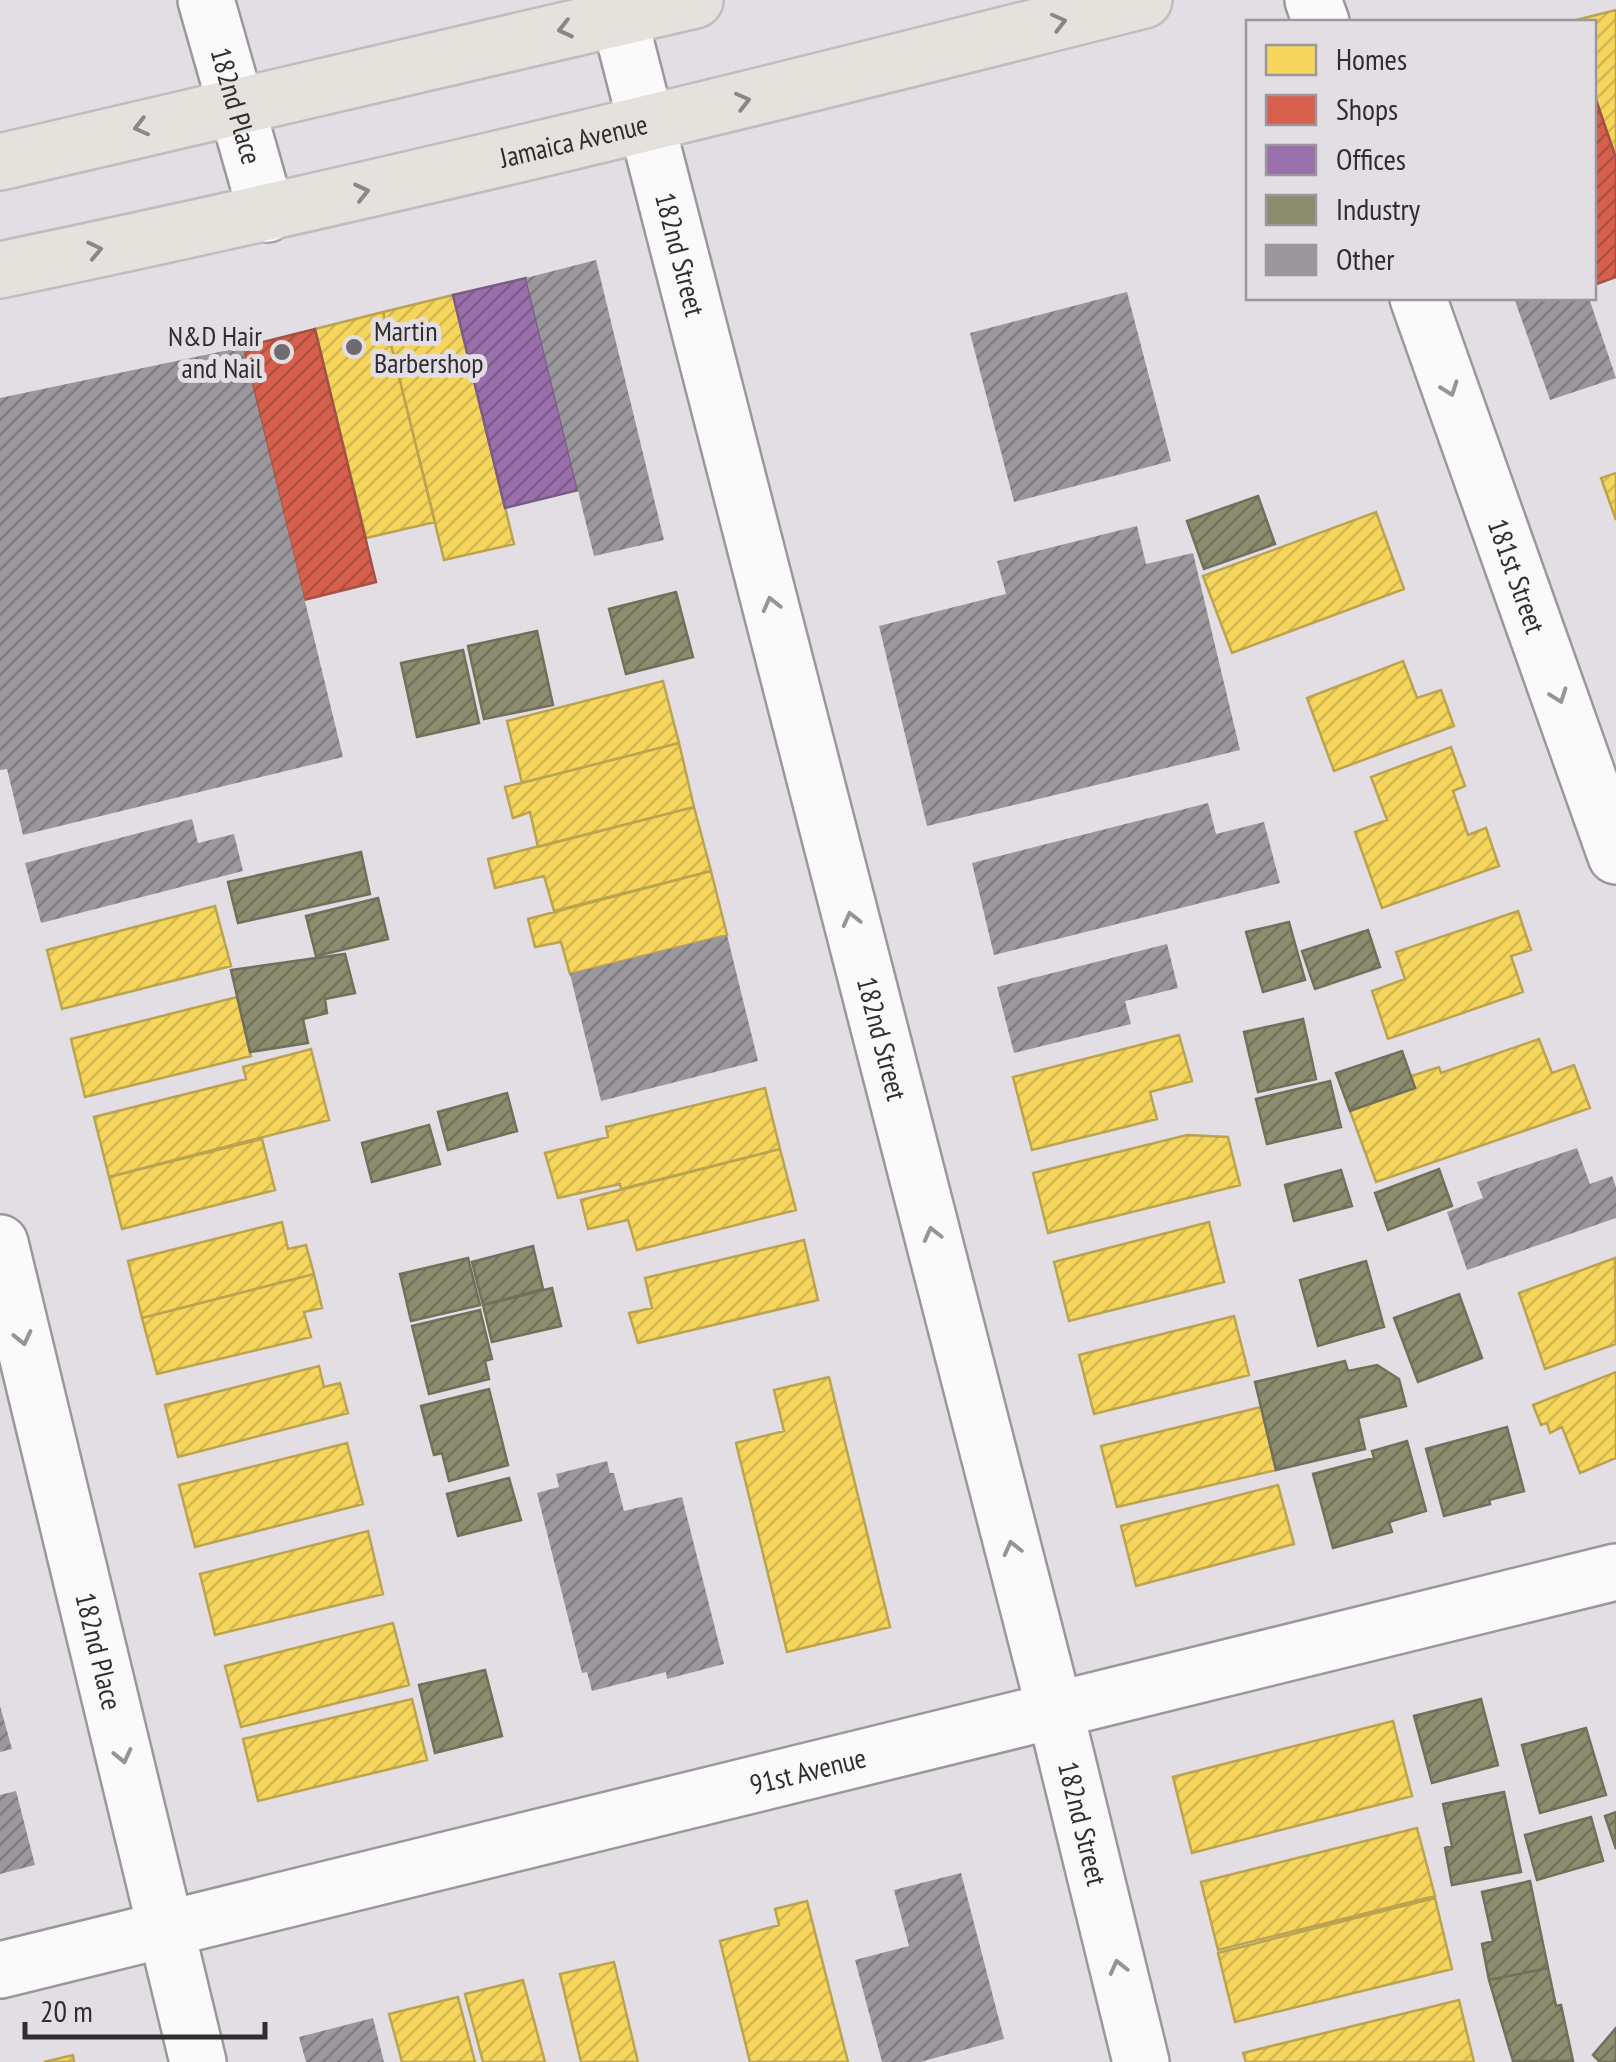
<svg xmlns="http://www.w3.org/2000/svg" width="1616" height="2062" viewBox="0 0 1616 2062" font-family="'PT Sans Narrow',sans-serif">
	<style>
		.homes { fill: url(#homes-hatch); stroke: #bba34f; stroke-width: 2.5 }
		.shops { fill: url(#shops-hatch); stroke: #a45144; stroke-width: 2.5 }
		.offices { fill: url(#offices-hatch); stroke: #7a5c86; stroke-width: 2.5 }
		.industry { fill: url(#industry-hatch); stroke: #70705b; stroke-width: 2.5 }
		.building { fill: url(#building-hatch) }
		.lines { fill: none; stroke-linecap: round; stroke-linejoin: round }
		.street-casing { stroke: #9b989c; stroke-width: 60 }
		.primary-casing { stroke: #c0bdc0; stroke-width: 60 }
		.street { stroke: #fbfafb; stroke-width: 55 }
		.primary { stroke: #e5e1dd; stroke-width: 55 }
		.oneway { stroke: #8a8786 }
		.oneway2 { stroke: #969496 }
		.poi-dot { fill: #6e6b6f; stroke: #e3dde4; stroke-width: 4 }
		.labels { text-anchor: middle; stroke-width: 10; stroke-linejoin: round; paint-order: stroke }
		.street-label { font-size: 28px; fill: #302d30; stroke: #e3dde4 }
		.poi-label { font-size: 28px; fill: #302d30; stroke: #e3dde4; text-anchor: start }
	</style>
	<defs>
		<pattern id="homes-hatch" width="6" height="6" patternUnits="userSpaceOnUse" patternTransform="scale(2.5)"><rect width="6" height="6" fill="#f6d55c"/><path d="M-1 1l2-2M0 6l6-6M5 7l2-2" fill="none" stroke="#d3b750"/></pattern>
		<pattern id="shops-hatch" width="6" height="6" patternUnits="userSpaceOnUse" patternTransform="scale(2.5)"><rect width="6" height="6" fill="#d6604d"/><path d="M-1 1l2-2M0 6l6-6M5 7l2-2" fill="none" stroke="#ae5040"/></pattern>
		<pattern id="offices-hatch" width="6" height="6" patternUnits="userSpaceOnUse" patternTransform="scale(2.5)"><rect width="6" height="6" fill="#9970ab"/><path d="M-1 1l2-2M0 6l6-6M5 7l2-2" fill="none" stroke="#7d5c8c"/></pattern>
		<pattern id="industry-hatch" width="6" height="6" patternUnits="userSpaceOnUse" patternTransform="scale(2.5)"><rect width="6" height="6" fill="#8c8c6e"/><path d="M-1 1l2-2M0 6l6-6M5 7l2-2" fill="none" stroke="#73735b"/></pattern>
		<pattern id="building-hatch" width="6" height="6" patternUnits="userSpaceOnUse" patternTransform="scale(2.5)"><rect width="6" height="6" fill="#9a989c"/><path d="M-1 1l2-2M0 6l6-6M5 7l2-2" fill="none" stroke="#7e7c80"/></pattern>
	</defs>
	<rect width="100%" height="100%" fill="#e2dee3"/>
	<path class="homes" d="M1616 10V158L1594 94V22H1568Z
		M453 295 514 544 444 560 383 312Z
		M383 312 435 522 366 538 315 329Z
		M1616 473V520L1601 478Z
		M1376 512 1404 589 1232 653 1203 576Z
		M1403 661 1417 698 1441 690 1454 726 1334 771 1307 698Z
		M663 681 679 743 522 783 507 721Z
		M679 743 694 807 538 847 530 812 513 818 505 787Z
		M1451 747 1465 786 1453 791 1468 835 1486 828 1499 866 1382 908 1355 832 1387 820 1371 777Z
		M694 807 711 871 554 911 544 876 495 888 488 859Z
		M711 871 727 935 570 974 561 942 535 947 528 919Z
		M215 906 231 966 62 1009 47 950Z
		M1518 911 1531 950 1511 956 1523 992 1388 1039 1372 991 1405 979 1396 952Z
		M237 997 251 1056 85 1097 71 1039Z
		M1179 1035 1192 1081 1150 1092 1157 1119 1032 1150 1013 1077Z
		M1539 1039 1552 1073 1574 1065 1590 1108 1376 1182 1350 1111 1415 1088 1411 1076 1439 1067 1441 1073Z
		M311 1049 329 1120 109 1177 94 1117 246 1079 243 1067Z
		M765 1088 780 1149 621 1189 620 1184 558 1198 545 1153 608 1137 606 1127Z
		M1187 1135 1228 1137 1240 1185 1048 1233 1033 1173Z
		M262 1139 275 1190 122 1229 109 1177Z
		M780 1149 796 1210 637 1250 628 1220 588 1229 581 1200Z
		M282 1222 288 1249 306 1245 314 1274 142 1318 128 1261Z
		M1209 1222 1224 1282 1069 1321 1054 1262Z
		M804 1240 818 1300 638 1343 629 1313 652 1308 645 1278Z
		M1615 1258 1616 1344 1545 1369 1519 1293Z
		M314 1274 322 1308 304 1312 311 1337 157 1374 142 1318Z
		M1234 1316 1249 1375 1094 1414 1079 1355Z
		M319 1366 324 1387 340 1383 348 1413 178 1457 165 1405Z
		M1616 1372V1458L1580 1473 1562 1427 1550 1433 1547 1423 1541 1425 1533 1405Z
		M829 1377 890 1627 787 1652 736 1443 784 1431 774 1390Z
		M1261 1407 1276 1470 1117 1507 1101 1446Z
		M347 1443 363 1504 195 1547 179 1485Z
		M1278 1485 1294 1544 1136 1586 1121 1526Z
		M368 1531 383 1594 215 1635 200 1574Z
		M393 1623 409 1685 241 1727 225 1666Z
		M412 1699 427 1760 258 1801 243 1739Z
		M1393 1721 1412 1796 1192 1853 1173 1777Z
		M1417 1828 1435 1896 1218 1950 1201 1882Z
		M1435 1898 1452 1969 1235 2022 1218 1953Z
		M807 1901 848 2062H750L720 1941 779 1925 775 1909Z
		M614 1962 638 2062H581L560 1974Z
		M523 1980 545 2062H483L465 1994Z
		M458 1997 475 2062H402L389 2014Z
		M1459 2000 1474 2062H1246L1243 2053Z
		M73 2055 74 2062H44Z"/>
	<path class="shops" d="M1594 94 1616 158V277L1594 285Z
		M315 329 376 582 304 600 243 347Z"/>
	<path class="offices" d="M526 278 578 490 505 508 453 295Z"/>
	<path class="industry" d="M1258 496 1275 544 1204 569 1187 521Z
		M676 592 693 657 626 674 609 609Z
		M537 631 553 705 484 719 468 646Z
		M463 650 479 723 417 737 401 663Z
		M361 852 370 894 238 923 228 882Z
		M378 898 388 939 316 956 306 916Z
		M1289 922 1305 980 1263 992 1246 932Z
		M1368 930 1380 967 1315 989 1302 951Z
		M345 954 355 993 325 999 327 1013 303 1019 308 1043 250 1052 231 970Z
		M1303 1019 1316 1079 1258 1092 1244 1032Z
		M1402 1051 1415 1088 1350 1111 1336 1073Z
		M1330 1081 1341 1127 1267 1144 1256 1099Z
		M507 1093 517 1131 448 1150 438 1112Z
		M429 1125 440 1164 372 1182 362 1143Z
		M1439 1169 1452 1206 1388 1230 1375 1193Z
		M1341 1170 1352 1206 1294 1221 1285 1185Z
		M533 1246 543 1289 483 1305 472 1262Z
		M468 1258 480 1305 411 1321 400 1274Z
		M1366 1261 1384 1327 1318 1346 1300 1280Z
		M552 1288 561 1326 492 1342 483 1305Z
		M1459 1294 1482 1358 1418 1382 1394 1318Z
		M480 1310 492 1359 485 1361 489 1379 429 1394 412 1326Z
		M1345 1361 1348 1371 1377 1365 1399 1379 1406 1406 1358 1418 1365 1449 1276 1470 1255 1382Z
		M489 1389 508 1465 449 1481 442 1453 434 1455 421 1406Z
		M1507 1427 1524 1491 1489 1500 1490 1504 1444 1516 1426 1449Z
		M1407 1441 1426 1511 1389 1522 1392 1532 1333 1548 1313 1474 1374 1458 1372 1451Z
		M509 1478 521 1520 458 1536 447 1494Z
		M485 1670 502 1736 435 1753 419 1685Z
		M1481 1699 1498 1765 1432 1783 1414 1716Z
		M1586 1728 1606 1795 1540 1813 1522 1745Z
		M1504 1792 1521 1872 1452 1885 1445 1848 1452 1846 1443 1804Z
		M1616 1812V1849L1605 1816Z
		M1591 1817 1603 1861 1537 1880 1525 1835Z
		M1530 1881 1548 1968 1489 1980 1482 1944 1493 1941 1482 1892Z
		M1548 1968 1556 2006 1561 2005 1573 2061H1513L1489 1980Z
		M1616 2028V2062H1600L1593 2055Z"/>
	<path class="building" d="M596 260 664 540 594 556 526 278Z
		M1127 292 1171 461 1014 502 970 333Z
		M1514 298H1589L1616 378 1550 400Z
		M243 347 343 757 23 835 7 769 0 770V398Z
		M1137 526 1146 564 1193 553 1240 750 927 826 879 626 1006 594 997 561Z
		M1208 803 1216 834 1264 822 1280 883 994 955 972 863Z
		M192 819 198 843 234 834 243 871 41 923 25 863Z
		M727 935 758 1061 601 1101 570 974Z
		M1167 944 1178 988 1125 1001 1131 1024 1014 1053 997 987Z
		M1577 1148 1590 1184 1612 1176 1616 1187V1218L1467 1270 1447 1212 1483 1198 1477 1182Z
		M607 1461 610 1473H614L624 1511 682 1497 724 1664 667 1679 666 1672 592 1691 587 1672 582 1673 537 1493 559 1487 556 1474Z
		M0 1706 12 1749 0 1752Z
		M16 1791 35 1865 0 1874V1795Z
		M961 1873 1004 2039 920 2062H882L855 1960 909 1946 894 1890Z
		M373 2018 384 2062H306L299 2037Z"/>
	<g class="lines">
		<defs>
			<g id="street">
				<path id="s1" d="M206 0 267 214"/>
				<path d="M1313 0 1321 22"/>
				<path id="s2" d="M619 17 1055 1711 1141 2062"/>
				<path id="s3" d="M1418 298 1616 856"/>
				<path id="s4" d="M0 1243 198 2062"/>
				<path id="s5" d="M0 1970 1616 1572"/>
			</g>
			<g id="primary">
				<path d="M0 162 695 0"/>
				<path id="s6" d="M0 270C384 190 764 96 1144 0"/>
			</g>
		</defs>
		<use href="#street" class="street-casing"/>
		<use href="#primary" class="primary-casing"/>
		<use href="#street" class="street"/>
		<use href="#primary" class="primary"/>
	</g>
	<defs><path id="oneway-chevron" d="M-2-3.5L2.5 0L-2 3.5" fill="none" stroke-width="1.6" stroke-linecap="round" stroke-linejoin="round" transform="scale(2.5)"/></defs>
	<g class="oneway">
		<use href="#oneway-chevron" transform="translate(1059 22) rotate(-14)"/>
		<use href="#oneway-chevron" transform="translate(565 29) rotate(167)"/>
		<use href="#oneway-chevron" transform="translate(743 101) rotate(-14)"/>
		<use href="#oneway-chevron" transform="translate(141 127) rotate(166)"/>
		<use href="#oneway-chevron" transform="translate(362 192) rotate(-13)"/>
		<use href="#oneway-chevron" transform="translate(95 250) rotate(-12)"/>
	</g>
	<g class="oneway2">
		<use href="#oneway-chevron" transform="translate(1450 389) rotate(70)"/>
		<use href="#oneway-chevron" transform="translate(771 604) rotate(-104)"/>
		<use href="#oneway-chevron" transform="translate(1559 696) rotate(70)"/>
		<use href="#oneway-chevron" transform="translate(851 919) rotate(-104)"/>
		<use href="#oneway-chevron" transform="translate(932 1234) rotate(-104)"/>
		<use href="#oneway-chevron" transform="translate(23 1338) rotate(77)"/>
		<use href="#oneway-chevron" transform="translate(1012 1548) rotate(-104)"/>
		<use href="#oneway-chevron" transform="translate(123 1756) rotate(77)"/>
		<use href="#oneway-chevron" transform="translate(1118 1967) rotate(-104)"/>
	</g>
	<g class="poi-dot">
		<circle cx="354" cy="347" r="10"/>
		<circle cx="282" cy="352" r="10"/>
	</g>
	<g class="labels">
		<g class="street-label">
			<text dy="10" stroke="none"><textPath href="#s1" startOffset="110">182nd Place</textPath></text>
			<text dy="10" stroke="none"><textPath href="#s6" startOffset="588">Jamaica Avenue</textPath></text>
			<text dy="10" stroke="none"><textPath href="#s2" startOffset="245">182nd Street</textPath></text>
			<text dy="10" stroke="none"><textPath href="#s3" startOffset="295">181st Street</textPath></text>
			<text dy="10" stroke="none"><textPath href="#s2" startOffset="1055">182nd Street</textPath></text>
			<text dy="10" stroke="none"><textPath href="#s4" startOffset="420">182nd Place</textPath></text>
			<text dy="10" stroke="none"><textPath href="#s5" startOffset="832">91st Avenue</textPath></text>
			<text dy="10" stroke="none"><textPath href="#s2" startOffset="1865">182nd Street</textPath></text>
		</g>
		<g class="poi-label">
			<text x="374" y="341">Martin<tspan x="374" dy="32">Barbershop</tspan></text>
			<text x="262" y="346" text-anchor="end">N&amp;D Hair<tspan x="262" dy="32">and Nail</tspan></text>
		</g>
	</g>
	<rect x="1246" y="20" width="350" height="280" fill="#e3dde4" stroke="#9b979c" stroke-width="2.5"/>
	<rect x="1266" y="45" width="50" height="30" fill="#f6d55c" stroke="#9b979c" stroke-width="2.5"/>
	<text x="1336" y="70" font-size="30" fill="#302d30">Homes</text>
	<rect x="1266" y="95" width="50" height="30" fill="#d6604d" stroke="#9b979c" stroke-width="2.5"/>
	<text x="1336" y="120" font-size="30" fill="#302d30">Shops</text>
	<rect x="1266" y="145" width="50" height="30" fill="#9970ab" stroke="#9b979c" stroke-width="2.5"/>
	<text x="1336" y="170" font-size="30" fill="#302d30">Offices</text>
	<rect x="1266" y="195" width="50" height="30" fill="#8c8c6e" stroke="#9b979c" stroke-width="2.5"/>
	<text x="1336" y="220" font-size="30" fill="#302d30">Industry</text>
	<rect x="1266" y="245" width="50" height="30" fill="#9a989c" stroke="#9b979c" stroke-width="2.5"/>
	<text x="1336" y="270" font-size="30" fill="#302d30">Other</text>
	<path d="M25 2022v15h240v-15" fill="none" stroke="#302d30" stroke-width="5"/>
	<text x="40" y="2022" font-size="30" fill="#302d30" stroke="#e3dde4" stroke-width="8" paint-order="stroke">20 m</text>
</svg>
